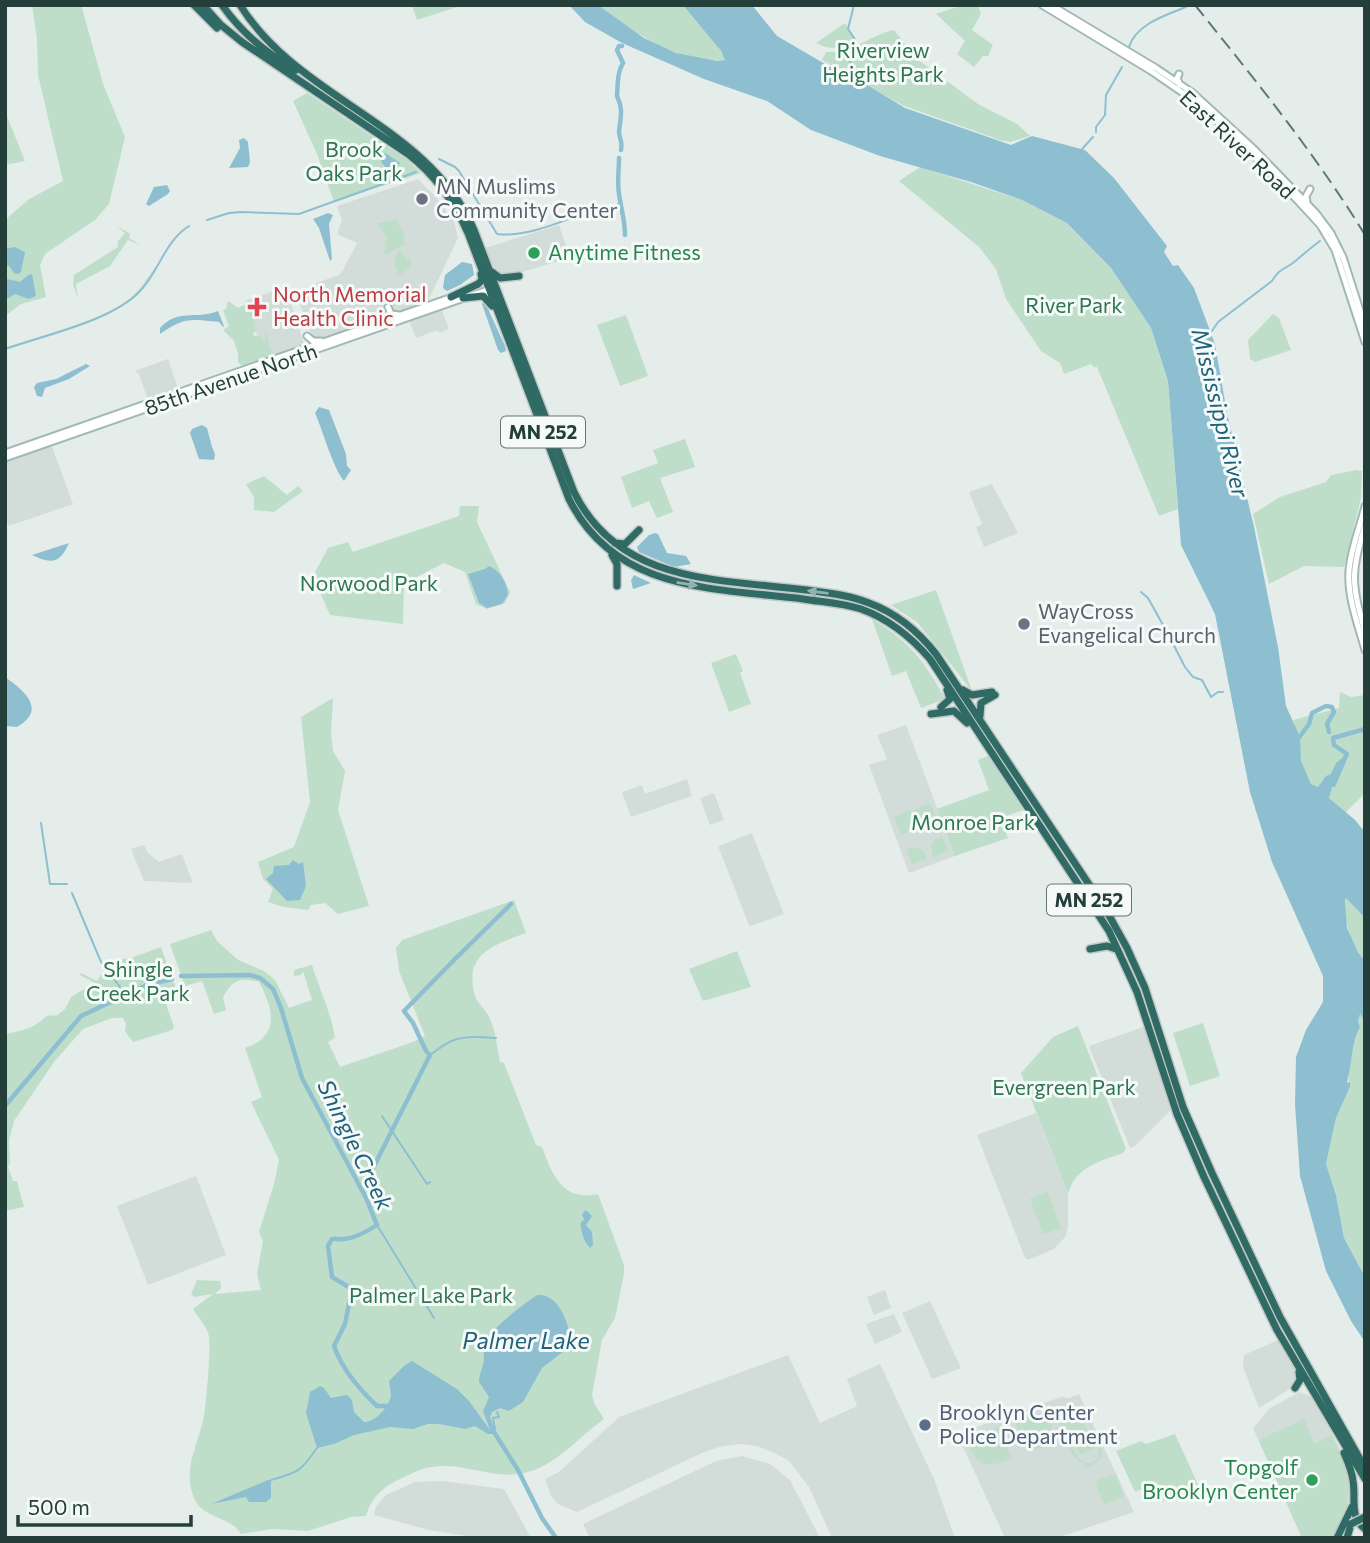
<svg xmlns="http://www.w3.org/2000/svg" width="1370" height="1543" viewBox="0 0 1370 1543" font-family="Commissioner,sans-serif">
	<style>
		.built { fill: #d2ddd9 }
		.green { fill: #bedeca; fill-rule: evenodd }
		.water { fill: #8ebfd1 }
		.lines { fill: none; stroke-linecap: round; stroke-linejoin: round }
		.stream { stroke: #8ebfd1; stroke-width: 2 }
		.river { stroke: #8ebfd1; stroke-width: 4.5 }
		.secondary-casing { stroke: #a2b9b3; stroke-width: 9 }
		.highway-casing { stroke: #c2c9c8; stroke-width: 10 }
		.secondary { stroke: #fff; stroke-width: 5 }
		.highway { stroke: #306a64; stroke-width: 7 }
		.rail { stroke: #5e7a75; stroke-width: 2; stroke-dasharray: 14 7; stroke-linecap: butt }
		.highway-bridge-casing { stroke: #c2c9c8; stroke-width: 10; stroke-linecap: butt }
		.highway-bridge { stroke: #306a64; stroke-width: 7 }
		.oneway { fill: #92b2ae }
		.worship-dot { fill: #6b7280; stroke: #f5faf8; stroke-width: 2.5 }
		.leisure-dot { fill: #2e9e5b; stroke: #f5faf8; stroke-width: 2.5 }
		.health-dot { fill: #e0444e; stroke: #f5faf8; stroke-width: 2.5 }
		.service-dot { fill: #5c6f8a; stroke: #f5faf8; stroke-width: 2.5 }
		.labels { text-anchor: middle; stroke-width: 6; stroke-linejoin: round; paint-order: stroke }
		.shield { fill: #f5faf8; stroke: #637773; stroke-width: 2 }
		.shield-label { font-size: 19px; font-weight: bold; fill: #243f3a }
		.park-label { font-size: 21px; fill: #2e7551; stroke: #f5faf8 }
		.street-label { font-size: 21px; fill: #243f3a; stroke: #f5faf8 }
		.worship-label { font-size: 21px; fill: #5b616d; stroke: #f5faf8; text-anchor: start }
		.leisure-label { font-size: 21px; fill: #27864d; stroke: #f5faf8; text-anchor: start }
		.health-label { font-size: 21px; fill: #be3a42; stroke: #f5faf8; text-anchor: start }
		.service-label { font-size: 21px; fill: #4e5e75; stroke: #f5faf8; text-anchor: start }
		.water-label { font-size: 23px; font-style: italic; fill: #1e617a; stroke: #f5faf8 }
	</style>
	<rect width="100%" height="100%" fill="#e4edea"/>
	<path class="built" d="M418 179 437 198 454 222 458 238 428 301 322 338H315L311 334 299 302 316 283 339 275 343 270 357 243 337 234 342 220 337 206Z
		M559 225 570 258 505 277 493 271 485 248Z
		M285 287 305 346 266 361 245 301Z
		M441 308 449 329 439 333 438 330 416 338 409 320Z
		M168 359 179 391 148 400 139 374 135 371Z
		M51 444 73 504 9 526 5 516V460Z
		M992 484 1018 533 984 547 976 527 982 524 969 492Z
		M906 725 955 856 909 873 869 765 887 759 877 735Z
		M687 779 692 796 631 817 622 792 642 785 645 794Z
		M714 793 724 820 710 825 700 798Z
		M752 833 784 914 751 926 749 925 718 846Z
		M144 845 147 852 159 862 182 854 193 883 144 881 131 849Z
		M1146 1026 1171 1110 1135 1146 1130 1148 1089 1046Z
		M1036 1113 1068 1194V1226L1066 1236 1054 1249 1028 1260 1025 1258 977 1135Z
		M196 1176 226 1255 148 1285 117 1206Z
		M885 1290 891 1308 874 1315 867 1297Z
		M930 1301 961 1368 932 1379 902 1313Z
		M894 1314 902 1332 875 1344 866 1324Z
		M1278 1340 1298 1375 1296 1385 1259 1408 1243 1367 1244 1355Z
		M788 1355 820 1423 857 1406 847 1379 880 1364 934 1479 955 1538H832L809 1487 789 1461 773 1452 757 1446 740 1444 719 1447 702 1453 577 1512 558 1504 551 1496 545 1479 559 1472 619 1417Z
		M1300 1392 1310 1396 1327 1423 1350 1471 1352 1499 1350 1508 1335 1538H1302L1253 1428 1270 1408Z
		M1079 1394 1134 1512 1057 1538H1005L957 1434 1061 1397 1069 1398Z
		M742 1456 770 1464 790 1480 820 1538H590L583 1524 716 1461Z
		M442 1481 504 1489 531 1538H480L429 1530 374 1515 376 1507 386 1495 415 1482Z"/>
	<path class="green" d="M32 5H80L82 8 103 84 125 137 109 204 95 220 45 254 40 265 46 297 21 304 5 316V220L29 199 63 181 38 75 37 39Z
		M412 5H463L417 20Z
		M598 5H683L711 36 726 60C679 66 633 31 598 5Z
		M962 5H978L981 14 972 30 993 45 988 56H983L974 67 957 54 965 41 936 14Z
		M845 23 857 40 856 41C842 50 830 50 816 43Z
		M894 30 917 59 978 104 1017 124 1030 136 1010 142 1000 140 902 105 822 60 826 52C853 53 868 36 894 30Z
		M307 93 406 159 421 173 334 202 317 154 293 101Z
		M5 111 25 161 5 165Z
		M920 167 1022 200 1067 223 1111 268 1151 328 1168 381 1178 509 1159 516 1097 367H1094L1091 364 1064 374 1060 363 1041 351 1006 299 996 269 979 247 899 181Z
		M396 220 404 235 405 245 384 255 387 237 377 223Z
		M116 225 130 234 129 238 141 245 128 240 110 266 76 284 78 299 73 284 74 275 118 247V241L125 233Z
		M398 251H401L407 261 411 257 410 268 400 275 395 271H398L394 264Z
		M159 263C143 305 105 316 66 329 46 336 26 343 5 350V348C36 337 111 318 132 297 143 287 150 273 159 263Z
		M228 301 238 308 250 302 256 332H253L254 336H260L264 340 266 331 271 351H273L274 354 242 366 238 362V353L234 341 223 330 229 326 223 310 226 309Z
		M1273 314 1279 318 1291 350 1255 362 1250 359 1248 340Z
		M626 315 648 376 620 386 597 325Z
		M685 439 695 467 660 478 673 512 657 518 649 501 632 508 621 477 658 463 653 450Z
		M1356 470 1362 471 1361 498 1344 567 1304 566 1269 584 1253 514 1280 497 1326 482 1331 475Z
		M264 476 287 495 298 486 303 491 274 512 254 510V497L246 484Z
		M460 506H479L477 522 510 592 505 603 487 609 476 604 465 572 444 563 411 580 404 587 403 624 330 615 313 576 328 548 348 542 353 552 459 516Z
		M936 590 972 691 917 622 891 605Z
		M872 619C910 642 924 660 945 699L921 708 906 671 892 676Z
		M736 654 743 671 740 673 751 704 729 712 711 663Z
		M1340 692 1351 697 1365 695V793L1345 813 1318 787 1311 784 1300 761V737L1296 731 1293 720 1339 708Z
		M333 698 331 732 333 751 345 771 338 810 369 906 338 914 325 903 311 905 308 910 284 907 268 902 273 889 263 879 258 862 294 847 310 802 301 717Z
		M990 755 1026 809 1000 818 1008 838 955 856 937 809 989 790 978 760Z
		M930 803 939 823 931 825 922 823 913 810Z
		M910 810 914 826 901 836 894 817Z
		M942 836 948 851 933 857 931 845 935 839Z
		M916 847 924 851 927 859 912 864 906 849Z
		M1346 898 1365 918V961C1351 944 1342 919 1346 898Z
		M514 900 526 933C494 945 463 953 475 996 478 1005 487 1010 490 1019 496 1032 497 1048 500 1062L504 1063 536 1145 542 1147C552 1174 562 1202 598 1194L624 1265V1274L615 1318 602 1340 592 1395 594 1403 604 1419C577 1438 558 1465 524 1473 493 1480 463 1462 432 1467 422 1468 411 1474 402 1478 384 1486 371 1497 366 1516L351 1517 308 1531 272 1529 241 1534C232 1517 204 1519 195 1500 181 1472 198 1445 204 1417 206 1404 211 1349 209 1337 208 1328 198 1317 193 1309L213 1294 194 1297 191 1294 197 1280 220 1281 221 1288 215 1294 261 1290 257 1274 263 1241 259 1232 274 1184 279 1160 251 1102 262 1097 245 1048C280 1036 274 1010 259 982 240 977 233 979 223 997L226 1010 214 1014 202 981 185 986 170 944 211 930 217 941 238 960 264 971 275 980 289 1008 312 1000 303 971 301 975 294 976V970L312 965C319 988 332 1015 335 1038L328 1042 340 1067 413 1042 425 1036 399 971 396 948 402 940Z
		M161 947 176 989 165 990 167 1007 174 1027 172 1030 133 1042 125 1031 126 1024 123 1018H112L83 1029 54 1062 14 1121 9 1141 10 1164 8 1166 13 1181H17L24 1207 5 1211V1034C15 1032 27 1030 35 1025 44 1020 45 1013 56 1016L65 1009 71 997 95 983 80 975 81 973 97 981 105 968 115 960 131 958Z
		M737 951 751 987 703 1001 689 969Z
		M1360 1013 1365 1021V1277L1344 1238 1336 1195 1326 1164 1336 1118 1350 1087C1345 1079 1355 1037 1360 1027L1358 1023Z
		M1203 1023 1220 1076 1190 1086 1173 1033Z
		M1078 1026 1126 1149 1123 1153C1099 1162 1076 1166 1068 1194L1021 1073 1053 1037Z
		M1048 1192 1061 1228 1043 1234 1030 1198Z
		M1072 1407 1081 1409 1085 1413 1102 1449 1100 1459 1092 1466C1071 1467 1064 1432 1056 1416L1061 1417 1064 1411ZM1076 1410C1088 1416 1101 1445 1098 1458L1091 1463C1086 1463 1084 1464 1080 1459 1073 1451 1062 1423 1065 1414Z
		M1046 1412 1052 1426V1438L1042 1448 1026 1451 1015 1422Z
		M1079 1414 1095 1448 1080 1455 1064 1421Z
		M1304 1419 1315 1444 1332 1435C1351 1471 1356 1502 1333 1538H1302L1259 1440Z
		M999 1427 1012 1458C985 1469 977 1468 967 1440Z
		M1175 1434 1200 1489 1163 1501 1157 1483 1135 1492 1116 1451 1141 1441 1146 1444Z
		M1116 1474 1124 1497 1104 1505 1095 1481Z"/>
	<path class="water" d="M569 5H598L644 38 676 53 717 61 725 60 721 51 683 5H752L777 36 849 78H854L855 74H858L859 80 905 108 1011 145 1032 136 1085 150 1114 178 1167 246 1164 252 1173 266 1178 265 1194 288 1215 344 1227 413 1254 527 1278 647 1286 706 1300 737 1301 761 1311 784 1318 787 1326 776 1331 774 1336 763 1342 758 1345 759 1346 762 1335 787H1332L1329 798 1355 820 1365 832V918L1346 898 1345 901 1347 928 1358 952 1365 961V1021L1360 1014 1358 1022 1360 1027C1351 1044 1352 1064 1347 1082L1350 1083V1087L1336 1118 1326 1164 1336 1195 1344 1238 1365 1277V1342L1351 1321 1326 1271 1300 1176 1295 1104 1296 1057 1306 1030 1323 1002V976L1272 862 1250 792 1215 614 1181 545 1168 381 1151 328 1111 268 1067 223 1022 200 971 182 880 156 811 130 767 101 704 79 622 43 585 22Z
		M244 138 248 142 250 162 248 167 229 168 240 148 239 140Z
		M385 153 400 163 396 169 388 171 382 163 380 157Z
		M167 185 170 191 168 194 149 206 146 204 154 187Z
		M328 213 333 215 329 224 332 259 330 261 319 228 313 219Z
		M15 247 25 252 21 272 18 274 14 273 9 266 5 265V249Z
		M462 262 472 264 474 275 460 285 447 291 443 288 445 275Z
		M32 274 36 296 29 299 15 294 5 300 7 279 20 282 28 275Z
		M484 300 505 346 506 351 501 353 498 350 482 304Z
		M218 311 224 326 223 327 219 322C188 319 185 317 160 334V328C178 308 195 320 218 311Z
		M86 364 90 366 69 379 45 388 42 397 37 396 34 387 37 383 56 379Z
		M319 407 329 410 346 454 347 466 351 470 344 481C333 468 323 431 315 413Z
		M202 425 207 428 212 447 215 454 214 460 199 459 190 433 192 429Z
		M655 533 658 534 667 553 686 556 691 564 674 567 639 552 637 547 649 535Z
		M69 543C60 564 51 564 32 555Z
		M489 566C500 570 507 583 508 595L502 604 487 608 479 603 468 574 485 569Z
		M634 575 651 583 633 589 631 580Z
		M5 677C25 691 47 710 17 727L5 726Z
		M293 860 299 864 303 862 306 886 300 900 287 901 266 879 273 873 274 866 289 865Z
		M586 1210 592 1216 586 1225 592 1232 593 1245 590 1248C584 1242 580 1231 581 1222L584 1220 582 1214Z
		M537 1295C559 1294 566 1319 571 1337L564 1351 542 1368 523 1402 509 1411 500 1408 492 1412 490 1417 497 1434H488L475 1426 465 1429 439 1424H428L413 1429 390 1427 354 1435 334 1444 317 1448 306 1413 310 1392 320 1386 324 1388 331 1398 347 1395 352 1400 354 1412 364 1422C375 1423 391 1405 391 1394 391 1393 389 1382 389 1381L405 1365 412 1361 457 1389 469 1401 490 1430 483 1411 489 1397 479 1382C479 1374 483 1367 484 1360 484 1354 483 1349 485 1343 492 1327 523 1305 537 1295Z
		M268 1480H271V1498L266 1502H249L246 1497 211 1504Z"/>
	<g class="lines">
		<path class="stream" d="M854 38 848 29 854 5
			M1129 47C1136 24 1166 15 1186 7
			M851 51C846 62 853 66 857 75
			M1096 132V127L1105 115 1106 95 1122 67
			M1082 149 1093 137
			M439 159 455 167 459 171 497 234C530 238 569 218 600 207
			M618 204 621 203
			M207 220 229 213 241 212 299 214 416 172
			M1210 334 1218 322 1272 281C1278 270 1284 269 1293 263 1302 256 1310 248 1320 241
			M5 349C45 335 112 321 140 291 160 270 164 242 189 226
			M1141 592 1148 598 1163 625
			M1167 632 1185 667 1193 677 1202 680 1211 697 1218 692H1223
			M41 823 50 884H67
			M72 893 101 962 120 987
			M478 1037 496 1038
			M430 1055C448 1042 453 1037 476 1037
			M382 1116 427 1184 430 1182
			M377 1225 434 1318
			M495 1429 493 1418 499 1417 497 1412
			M271 1480C299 1472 300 1472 317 1448"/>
		<path class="river" d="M617 95C618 84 617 73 623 63L617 50 619 46H622
			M617 96C624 110 620 119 619 132 619 138 623 142 621 150
			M619 158C619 170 617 182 619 194 621 208 625 221 625 235
			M1298 739 1309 724 1312 713 1326 706 1332 707 1334 712 1327 724 1329 732
			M1343 762 1347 754 1334 745 1333 738 1365 729
			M458 956 511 904
			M181 976 250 975 260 978 273 989 281 1008 302 1078 366 1198 377 1225C368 1231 354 1238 344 1239 340 1240 336 1238 332 1239L328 1246 332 1277 352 1289 345 1324 334 1346C342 1369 360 1390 377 1406H390
			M426 1051 413 1023 404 1011 457 957
			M5 1106 81 1016 147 985 172 979
			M362 1190 430 1055 428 1053
			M494 1432 518 1470 542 1518 556 1538"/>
		<defs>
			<path id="secondary" d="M1042 5 1151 71 1193 100 1238 140 1297 200 1320 225 1335 250 1365 342
				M1051 5 1156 68 1193 93 1253 148 1316 213 1331 233 1343 257 1365 326
				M1179 74 1177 78 1180 85
				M1307 202 1306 196 1310 189
				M388 307 391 314 399 315
				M307 336 313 341H321
				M5 453 455 296
				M5 458 493 288
				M1365 506C1360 527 1351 548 1349 570 1347 597 1358 625 1365 650
				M1365 526C1350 574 1352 584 1365 632"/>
			<path id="highway" d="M194 5 217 28
				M203 5 221 25 242 42 408 154C435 175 454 201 468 233L569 499C615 592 714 588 803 599 822 602 842 603 861 609 889 619 911 637 930 659L1109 931 1137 992 1177 1114 1204 1177 1277 1330 1365 1479
				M222 5C241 32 267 54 296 70
				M240 5C300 101 428 123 474 230L574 492C619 584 719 579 807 590 828 593 849 595 869 603 896 613 918 631 936 654L1106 910 1127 948 1145 988 1183 1107 1212 1173 1280 1317 1365 1468
				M492 272 500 278 519 276
				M451 297 478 284 482 280 481 274
				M463 298 483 296 492 306
				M615 543 625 544 639 530
				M612 555 617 564V586
				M963 690 972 695 992 692
				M941 707 950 699 947 690
				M931 714 954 711 967 723
				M980 716 981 703 995 695
				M1090 949 1107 946 1116 949
				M1295 1388 1300 1380 1299 1372
				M1344 1453C1348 1462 1352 1471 1353 1481 1356 1498 1349 1517 1365 1529
				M1337 1538 1352 1507
				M1347 1538 1351 1524"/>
		</defs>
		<use href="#secondary" class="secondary-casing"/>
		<use href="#highway" class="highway-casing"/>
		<use href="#secondary" class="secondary"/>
		<use href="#highway" class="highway"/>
		<path class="rail" d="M1195 5C1255 80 1315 153 1365 235"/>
		<defs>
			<path id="highway-bridge" d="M1351 1524 1365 1517"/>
		</defs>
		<use href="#highway-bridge" class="highway-bridge-casing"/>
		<use href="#highway-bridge" class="highway-bridge"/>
	</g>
	<defs><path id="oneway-solid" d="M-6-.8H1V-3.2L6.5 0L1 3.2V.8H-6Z" transform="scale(1.75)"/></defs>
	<g class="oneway">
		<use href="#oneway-solid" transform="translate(687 584) rotate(9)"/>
		<use href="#oneway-solid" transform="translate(818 592) rotate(-173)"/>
	</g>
	<g class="worship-dot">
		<circle cx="422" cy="199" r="7"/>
		<circle cx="1024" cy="624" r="7"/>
	</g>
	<g class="leisure-dot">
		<circle cx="534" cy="253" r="7"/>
		<circle cx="1312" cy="1480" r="7"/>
	</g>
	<path class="health-dot" d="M253.5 296.5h7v7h7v7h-7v7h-7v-7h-7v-7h7z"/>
	<circle class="service-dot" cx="925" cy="1425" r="7"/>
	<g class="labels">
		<g class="shield">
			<rect x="501" y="416.5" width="84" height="31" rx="5"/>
			<rect x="1047" y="884.5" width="84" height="31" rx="5"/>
		</g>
		<g class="shield-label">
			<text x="543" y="439">MN 252</text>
			<text x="1089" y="907">MN 252</text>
		</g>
		<g class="park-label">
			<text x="883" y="58">Riverview<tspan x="883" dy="24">Heights Park</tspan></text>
			<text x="354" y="157">Brook<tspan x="354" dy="24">Oaks Park</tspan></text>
			<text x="1074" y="313">River Park</text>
			<text x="369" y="591">Norwood Park</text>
			<text x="973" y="830">Monroe Park</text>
			<text x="138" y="977">Shingle<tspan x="138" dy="24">Creek Park</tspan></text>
			<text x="1064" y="1095">Evergreen Park</text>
			<text x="431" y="1303">Palmer Lake Park</text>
		</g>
		<g class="street-label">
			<text transform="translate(1237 145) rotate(43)" y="7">East River Road</text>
			<text transform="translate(231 380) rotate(-19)" y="7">85th Avenue North</text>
		</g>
		<g class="worship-label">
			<text x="436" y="194">MN Muslims<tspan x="436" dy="24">Community Center</tspan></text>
			<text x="1038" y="619">WayCross<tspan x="1038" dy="24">Evangelical Church</tspan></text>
		</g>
		<g class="leisure-label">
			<text x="548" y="260">Anytime Fitness</text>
			<text x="1298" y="1475" text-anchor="end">Topgolf<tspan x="1298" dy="24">Brooklyn Center</tspan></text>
		</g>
		<g class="health-label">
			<text x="273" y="302">North Memorial<tspan x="273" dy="24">Health Clinic</tspan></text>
		</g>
		<g class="service-label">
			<text x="939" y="1420">Brooklyn Center<tspan x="939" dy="24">Police Department</tspan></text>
		</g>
		<g class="water-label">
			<text transform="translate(1220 413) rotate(76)" y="8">Mississippi River</text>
			<text transform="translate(355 1145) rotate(64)" y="8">Shingle Creek</text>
			<text x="526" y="1349">Palmer Lake</text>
		</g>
	</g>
	<rect width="1370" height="1543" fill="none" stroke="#243f3a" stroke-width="14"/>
	<path d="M18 1515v10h173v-10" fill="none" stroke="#243f3a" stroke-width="3.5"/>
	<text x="28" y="1515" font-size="21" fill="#243f3a" stroke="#f5faf8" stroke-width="5" paint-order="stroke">500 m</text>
</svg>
